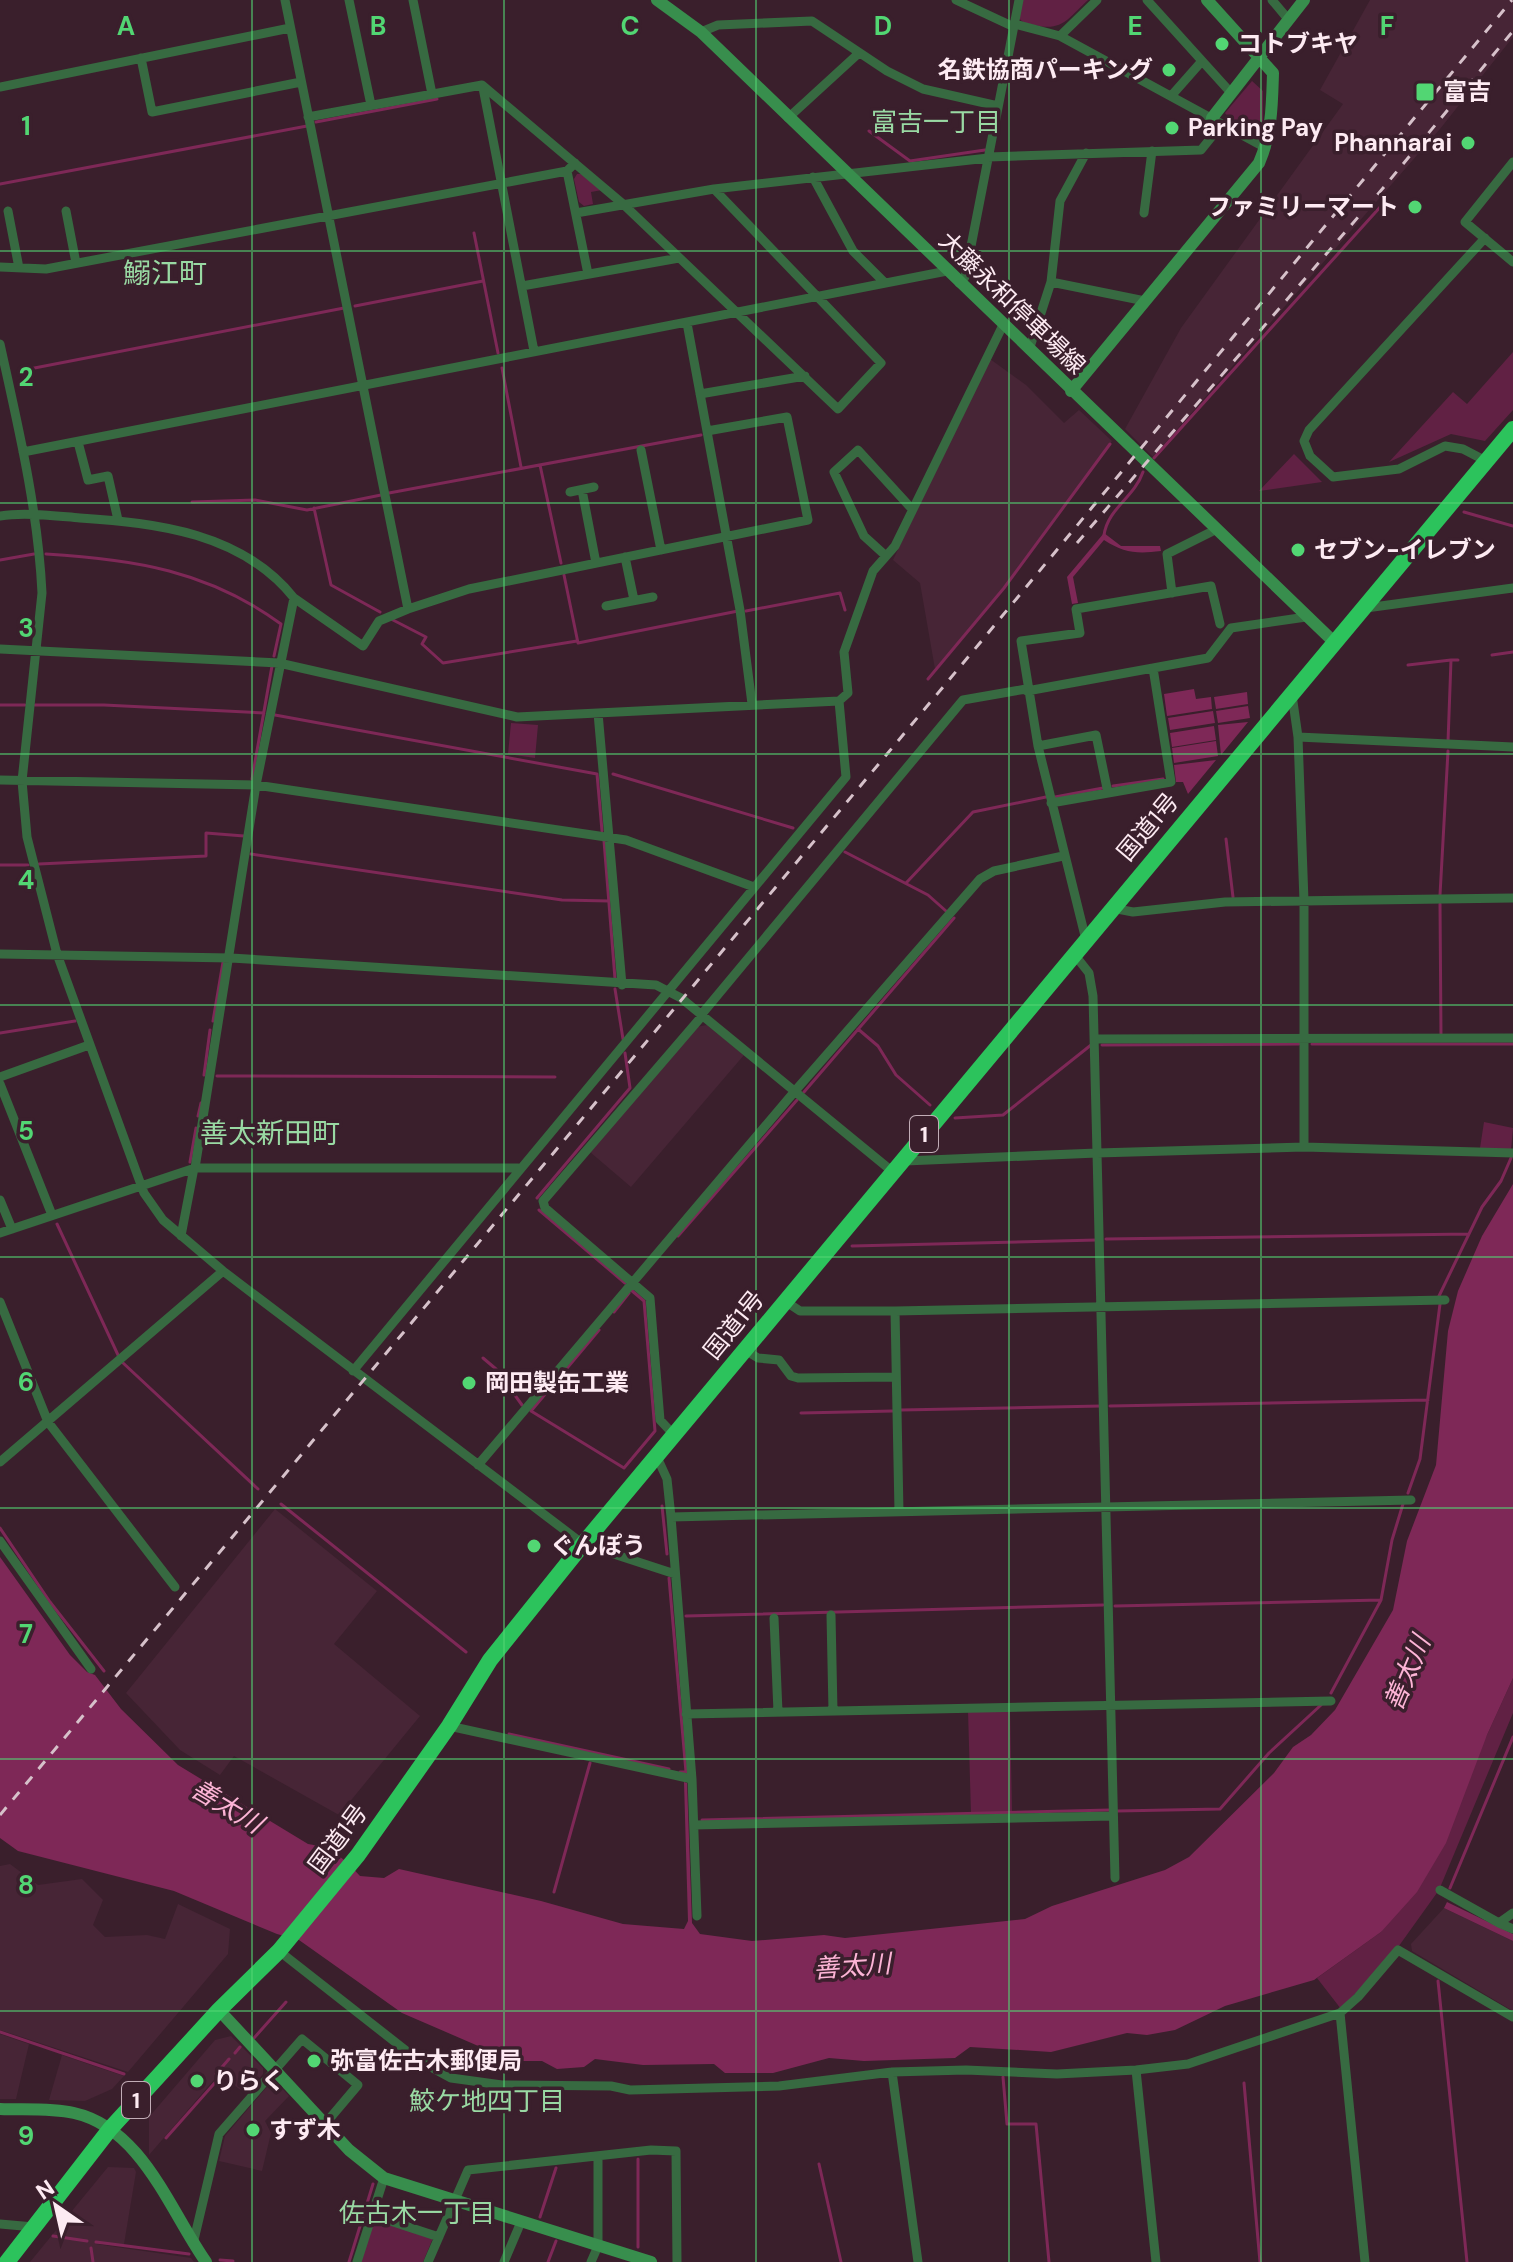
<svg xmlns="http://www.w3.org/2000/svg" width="1513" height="2262" viewBox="0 0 1513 2262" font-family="'DM Sans','Noto Sans JP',sans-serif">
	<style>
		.built { fill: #472536 }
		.green { fill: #612144 }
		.water { fill: #7e2857 }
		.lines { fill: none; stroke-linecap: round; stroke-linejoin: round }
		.stream { stroke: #7e2857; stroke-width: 3 }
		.street { stroke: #376a41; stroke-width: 9 }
		.secondary { stroke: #388e4d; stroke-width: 12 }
		.highway { stroke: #2cc35c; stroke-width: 16 }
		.rail { stroke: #d6c1ca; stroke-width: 3; stroke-dasharray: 10 10; stroke-linecap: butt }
		.grid { fill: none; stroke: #52d673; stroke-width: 2; stroke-opacity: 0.55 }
		.poi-dot { fill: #52d673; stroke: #3a1f2c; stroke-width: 3 }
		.labels { text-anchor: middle; stroke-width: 7; stroke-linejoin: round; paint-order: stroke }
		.shield { fill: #3a1f2c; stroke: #c2adb7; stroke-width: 2 }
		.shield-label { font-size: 22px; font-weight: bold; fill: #fdeaf2 }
		.poi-label { font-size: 24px; font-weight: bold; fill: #fdeaf2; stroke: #3a1f2c; text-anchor: start }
		.street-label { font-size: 24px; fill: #fdeaf2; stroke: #3a1f2c }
		.neighbourhood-label { font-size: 26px; fill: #99d9a3; stroke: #3a1f2c }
		.water-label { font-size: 26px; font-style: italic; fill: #fdb4d6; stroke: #3a1f2c }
		.quarter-label { font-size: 28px; fill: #99d9a3; stroke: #3a1f2c }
		.grid-label { font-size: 26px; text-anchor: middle; font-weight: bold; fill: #52d673; stroke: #3a1f2c; stroke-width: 7; stroke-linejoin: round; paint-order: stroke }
	</style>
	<rect width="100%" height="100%" fill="#3a1f2c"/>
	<path class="built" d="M1370 0H1513V37L1440 129 1153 457 1125 429 1181 328 1343 104 1320 90Z
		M990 359 1026 385 1064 423 1079 410 1112 441 1004 588 935 669 920 583 893 560Z
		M707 1025 744 1055 631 1187 590 1152 696 1027Z
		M275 1509 377 1591 334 1644 420 1716 339 1815 234 1756 220 1775 180 1750 126 1693Z
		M10 1864 38 1885 82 1879 103 1900 93 1925 105 1937 147 1935 165 1939 178 1904 230 1929 228 1954 128 2072 0 2030V1866Z
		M1444 1908 1513 1941V2011L1412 1951 1411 1944Z
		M0 2034 29 2044 16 2099H0Z
		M231 2036 263 2068V2074L246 2094 219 2074 149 2155V2117L215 2040Z
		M62 2055 100 2068 124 2076 112 2089 85 2101 49 2100Z
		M271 2082 278 2084 289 2096 265 2121 271 2133 262 2171 219 2161 225 2136Z
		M108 2167 134 2168 136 2172 124 2244H96L191 2258 194 2262H30Z"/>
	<path class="green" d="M1021 0H1088C1068 18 1063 32 1034 25 1026 24 1023 23 1018 17Z
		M1252 81 1263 91V122L1253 136 1233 125 1225 113Z
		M577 174H582L602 190 591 192 593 204 584 206 579 202 574 179Z
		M1513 352V410L1485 441 1451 434 1389 462 1453 392 1467 404Z
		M1294 454 1322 482 1259 491Z
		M511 723 538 725 535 758 508 754Z
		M1484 1122 1513 1128 1511 1150 1480 1148Z
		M1513 1678V1713L1439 1890 1396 1950 1341 2009 1317 1978 1381 1932 1487 1735Z
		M1010 1710 1012 1813 971 1814 968 1711Z
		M374 2220 433 2238 423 2262H361Z"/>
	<path class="water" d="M1104 533 1121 546H1160L1161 551C1137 554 1124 553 1104 540L1073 577 1078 603 1072 604 1067 577Z
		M1194 689 1196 699 1211 697 1212 709 1167 716 1164 694Z
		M1247 692 1248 704 1216 709 1214 697Z
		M1248 706 1250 718 1218 723 1216 711Z
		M1213 711 1215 723 1170 730 1168 718Z
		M1248 722 1221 755 1218 725Z
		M1214 726 1216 740 1172 747 1170 733Z
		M1216 741 1218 756 1174 763 1172 748Z
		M1216 760 1188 794 1183 782H1176L1174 765Z
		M1513 1184V1678L1487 1735 1446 1843 1417 1892 1381 1932 1314 1980 1225 2006 1175 2030 1147 2035 1127 2033 1051 2052 970 2047 955 2058 864 2061 829 2058 773 2073H725L714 2064 643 2065 595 2059 584 2067 557 2069 542 2061H513L402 2013 299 1940 277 1934 174 1891 18 1851 0 1838V1557L70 1655 87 1672 95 1675 121 1709 178 1765 308 1844C332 1848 344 1858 360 1876L384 1878 399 1869 541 1901 623 1924 684 1929 688 1921 684 1782 687 1783 692 1923 700 1934 752 1941 824 1935 845 1938 1025 1919 1052 1906 1165 1870 1189 1857 1274 1773 1293 1747 1311 1735 1335 1710 1393 1610 1407 1541 1436 1465 1448 1331 1458 1291 1482 1236Z
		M1447 1902 1513 1934V1941L1444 1908Z"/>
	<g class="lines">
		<path class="stream" d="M316 122 437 99
			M869 131 910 161 985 150
			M0 184 307 126
			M474 233 498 353
			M355 306 483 281
			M502 368 521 467
			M19 371 344 308
			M1154 458 1382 205
			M540 465 561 563
			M389 493 701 435
			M192 502 255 500 307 510 381 495
			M314 508 331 585 380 612
			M1464 512 1513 526
			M1104 535C1108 508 1134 498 1143 472
			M46 554C133 559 209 571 281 624L274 656
			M0 560 34 554
			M564 575 578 643 738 611
			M746 611 840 593 845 610
			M391 619 426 637 422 644 443 663 577 641
			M1492 655 1513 652
			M1408 665 1451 660
			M928 679 1004 588 1110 444
			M0 705H25
			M35 705H104L264 713
			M275 715 597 774 602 831
			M1448 742 1451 660H1458
			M613 774 793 828
			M252 779 272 666
			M1113 786 1163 779
			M1055 797 1103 788
			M1226 839 1233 897
			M604 841 615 979
			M845 852 928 895 946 911
			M251 854 562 900 609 901
			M39 864 206 856V833L244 836
			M0 865H28
			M907 882 973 812 1046 797
			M1440 895 1448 751
			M1440 904 1441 1036
			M615 989 623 1039
			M213 1021 223 962
			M858 1029 878 1046 896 1075 930 1105
			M0 1033 75 1021
			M1312 1044H1513
			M1102 1045 1299 1044
			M204 1075 210 1030
			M217 1076 555 1077
			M804 1092 954 918
			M198 1116 201 1103
			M955 1118 1003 1115 1091 1045
			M190 1162 196 1128
			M537 1198 630 1088 625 1053
			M539 1210 625 1283
			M57 1224 118 1355
			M678 1236 797 1100
			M1106 1239 1469 1234
			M852 1246 1097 1240
			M1439 1296 1482 1207 1501 1181 1511 1158
			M614 1312 629 1293
			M599 1330 531 1411 624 1468 655 1431 644 1301 631 1290
			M483 1358 496 1369 522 1405
			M122 1362 258 1489
			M1110 1406 1428 1400
			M901 1410 1101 1406
			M801 1413 893 1411
			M1408 1493 1420 1459 1440 1304
			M281 1504 466 1652
			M662 1506 667 1554
			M0 1528 50 1602 104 1671
			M669 1578 686 1772H680
			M1115 1606 1381 1600
			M686 1616 1103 1605
			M1331 1693 1381 1600 1392 1540 1403 1504
			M509 1734 669 1769
			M1117 1811 1220 1809 1269 1753 1321 1705
			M702 1820 1110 1810
			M1450 1888 1513 1737
			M554 1892 590 1763
			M1438 1981 1467 2262
			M0 2032 124 2074
			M254 2038 286 2002
			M235 2053 240 2047
			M1003 2077 1007 2124H1036L1049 2262
			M1244 2083 1260 2262
			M166 2138 220 2077 216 2074 229 2059
			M638 2159V2247
			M819 2164 841 2262
			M540 2217 556 2168
			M53 2236 87 2241
			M96 2242 189 2254
			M91 2248 93 2262
			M220 2260 233 2261
			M349 2262 373 2184
			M548 2262 556 2241"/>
		<path class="street" d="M285 0 408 609 469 589 808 520 787 417 707 431
			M349 0 371 105
			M413 0 432 94
			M956 0 1014 27
			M1147 0 1232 94
			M1272 0 1288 19
			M1015 24 1060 36 1266 148
			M701 32 718 25 812 21 887 71 923 89 998 106
			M1060 36 1097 0
			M141 58 152 112 301 82
			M482 85 623 204 838 409 881 363 714 189
			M0 87 290 28
			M483 88 534 351
			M1172 95 1202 61
			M308 117 482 85
			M788 118 859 53
			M988 157 1201 150 1222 124
			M1513 162 1465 222 1513 262
			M567 171 588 274
			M813 177 853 251 885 283
			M8 211 19 268
			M66 211 76 263
			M576 213 714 189 988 158
			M1144 213 1152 151
			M1485 238 1309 430 1304 441 1310 456 1333 477 1399 469 1445 446 1463 449 1486 461
			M0 267 46 269 567 171 575 163
			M1051 282 1145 301
			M959 283 965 277 1019 0
			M522 286 679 258
			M687 323 740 610 752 704
			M0 344C18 426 38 509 42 593L22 781 27 837 57 954 144 1193 163 1220 223 1271 583 1544 675 1574
			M1029 350 1051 282 1060 201 1086 153
			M700 394 805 376
			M78 442 88 480 108 476 118 520
			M641 450 661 550
			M23 452 947 271
			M582 490 596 563
			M570 492 594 487
			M0 516C25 512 55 516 80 518 158 523 242 533 294 598L256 785 195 1168
			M886 556 864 536 834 472 858 450 912 509
			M625 557 634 600
			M1172 593 1167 554 1215 530
			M294 598 363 646 379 621 408 609
			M606 606 653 597
			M1366 608 1513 588
			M0 649 279 663 517 717 839 701 848 693 844 652 873 571 895 546 1003 325
			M1027 691 1208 658 1231 628 1306 617
			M1292 695 1298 737 1304 901V1147
			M598 713 622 985
			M1298 737 1513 747
			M1038 746 1096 735 1108 793
			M0 780 256 785 626 840 754 887
			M1051 803 1171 782 1153 668
			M1112 908 1133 912 1225 902 1513 898
			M1086 940 1038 746 1021 641 1080 633 1076 609 1211 586 1220 624
			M0 954 231 958 656 985 681 998 893 1172
			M1074 954 1089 973 1093 996 1097 1153 1304 1147 1513 1153
			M701 1015 963 700 1026 689
			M1096 1039 1513 1038
			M0 1077 89 1045
			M0 1084 52 1215
			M905 1161 1097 1153 1115 1878
			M0 1200 12 1229
			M0 1233 195 1168H518
			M181 1236 194 1168
			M785 1301 800 1311H895L1445 1300
			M0 1302 48 1422 175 1587
			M895 1311 899 1512
			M745 1350 758 1358 779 1360 791 1376 798 1378 896 1377
			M353 1371 846 777 839 701
			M675 1436 660 1420 650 1298 545 1208 543 1201 702 1016
			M657 1457 667 1479 671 1517 692 1779 697 1916
			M0 1462 223 1271
			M478 1465 795 1091 980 879 994 871 1063 856
			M671 1517 1411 1500
			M0 1541 91 1669
			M831 1615 833 1711
			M774 1618 778 1712
			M686 1714 1331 1701
			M449 1726 692 1779
			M694 1825 1113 1816
			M1440 1890 1499 1923 1513 1913
			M1499 1923 1513 1929
			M279 1951 418 2060 451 2078 502 2085 611 2086 630 2090 779 2086 892 2072 966 2070 1057 2074 1136 2070 1188 2064 1340 2013 1358 1997 1398 1950 1513 2017
			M1340 2013 1365 2262
			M1136 2070 1156 2262
			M892 2072 918 2262
			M372 2215 439 2237
			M0 2224 34 2227
			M193 2244 219 2134 302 2039 358 2085 325 2124
			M357 2262 384 2178
			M428 2262 468 2170 651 2150 676 2151 677 2262
			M504 2262 521 2222
			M591 2262 598 2246V2157"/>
		<path class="secondary" d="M657 0 701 32 1334 642
			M1212 118 1304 0
			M1071 391 1259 163C1272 133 1272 105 1273 73L1207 0
			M219 2010 349 2150 384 2178 651 2262
			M0 2109C24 2110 51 2108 74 2113 142 2128 170 2211 206 2262"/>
		<path class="highway" d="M7 2262 110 2129 219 2010 279 1951 358 1855 449 1726 490 1660 583 1544 1513 429"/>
		<path class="rail" d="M1077 543 1384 187 1513 31
			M0 1815 979 644 1512 0"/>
	</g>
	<path class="grid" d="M252 0V2262M504 0V2262M756 0V2262M1009 0V2262M1261 0V2262M0 251H1513M0 503H1513M0 754H1513M0 1005H1513M0 1257H1513M0 1508H1513M0 1759H1513M0 2011H1513"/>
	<g class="poi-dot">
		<circle cx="1222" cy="44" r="8"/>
		<circle cx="1169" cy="70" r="8"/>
		<rect x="1415" y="82" width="20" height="20" rx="4"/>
		<circle cx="1172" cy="128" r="8"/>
		<circle cx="1468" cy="143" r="8"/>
		<circle cx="1415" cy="207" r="8"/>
		<circle cx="1298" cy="550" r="8"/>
		<circle cx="469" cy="1383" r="8"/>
		<circle cx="534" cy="1546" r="8"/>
		<circle cx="314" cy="2061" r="8"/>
		<circle cx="197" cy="2081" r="8"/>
		<circle cx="253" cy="2130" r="8"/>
	</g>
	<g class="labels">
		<g class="shield">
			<rect x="910" y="1116" width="28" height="36" rx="6"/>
			<rect x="122" y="2082" width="28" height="36" rx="6"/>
		</g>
		<g class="shield-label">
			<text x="924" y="1142">1</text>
			<text x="136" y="2108">1</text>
		</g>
		<g class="poi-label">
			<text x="1238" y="52">コトブキヤ</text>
			<text x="1153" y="78" text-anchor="end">名鉄協商パーキング</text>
			<text x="1443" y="100">富吉</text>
			<text x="1188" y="136">Parking Pay</text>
			<text x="1452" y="151" text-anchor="end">Phannarai</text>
			<text x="1399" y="215" text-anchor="end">ファミリーマート</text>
			<text x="1314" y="558">セブン-イレブン</text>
			<text x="485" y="1391">岡田製缶工業</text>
			<text x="550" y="1554">ぐんぽう</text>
			<text x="330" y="2069">弥富佐古木郵便局</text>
			<text x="213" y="2089">りらく</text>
			<text x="269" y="2138">すず木</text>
		</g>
		<g class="street-label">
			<text transform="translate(1012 303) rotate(44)" y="8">大藤永和停車場線</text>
			<text transform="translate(1148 827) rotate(-50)" y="8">国道1号</text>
			<text transform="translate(734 1325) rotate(-51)" y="8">国道1号</text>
			<text transform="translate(338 1839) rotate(-53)" y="8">国道1号</text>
		</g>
		<g class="neighbourhood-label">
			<text x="936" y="131">富吉一丁目</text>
			<text x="487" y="2110">鮫ケ地四丁目</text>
			<text x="417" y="2222">佐古木一丁目</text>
		</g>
		<g class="water-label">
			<text transform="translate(1407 1673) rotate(-67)" y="9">善太川</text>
			<text transform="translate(227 1806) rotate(31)" y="9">善太川</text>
			<text transform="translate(852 1966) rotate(-4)" y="9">善太川</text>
		</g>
		<g class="quarter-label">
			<text x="165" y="283">鰯江町</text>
			<text x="270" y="1143">善太新田町</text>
		</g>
	</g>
	<g class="grid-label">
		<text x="126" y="35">A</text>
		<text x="378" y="35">B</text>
		<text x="630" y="35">C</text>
		<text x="883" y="35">D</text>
		<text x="1135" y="35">E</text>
		<text x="1387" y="35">F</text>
		<text x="26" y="135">1</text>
		<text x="26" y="386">2</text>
		<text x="26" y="637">3</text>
		<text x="26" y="889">4</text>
		<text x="26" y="1140">5</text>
		<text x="26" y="1391">6</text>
		<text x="26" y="1643">7</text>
		<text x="26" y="1894">8</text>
		<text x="26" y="2145">9</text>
	</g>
	<g transform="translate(56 2206) rotate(326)" stroke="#3a1f2c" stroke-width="6" paint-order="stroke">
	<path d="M0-6L14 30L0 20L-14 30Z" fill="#fdeaf2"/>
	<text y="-12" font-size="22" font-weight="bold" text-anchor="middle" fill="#fdeaf2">N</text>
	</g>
</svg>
